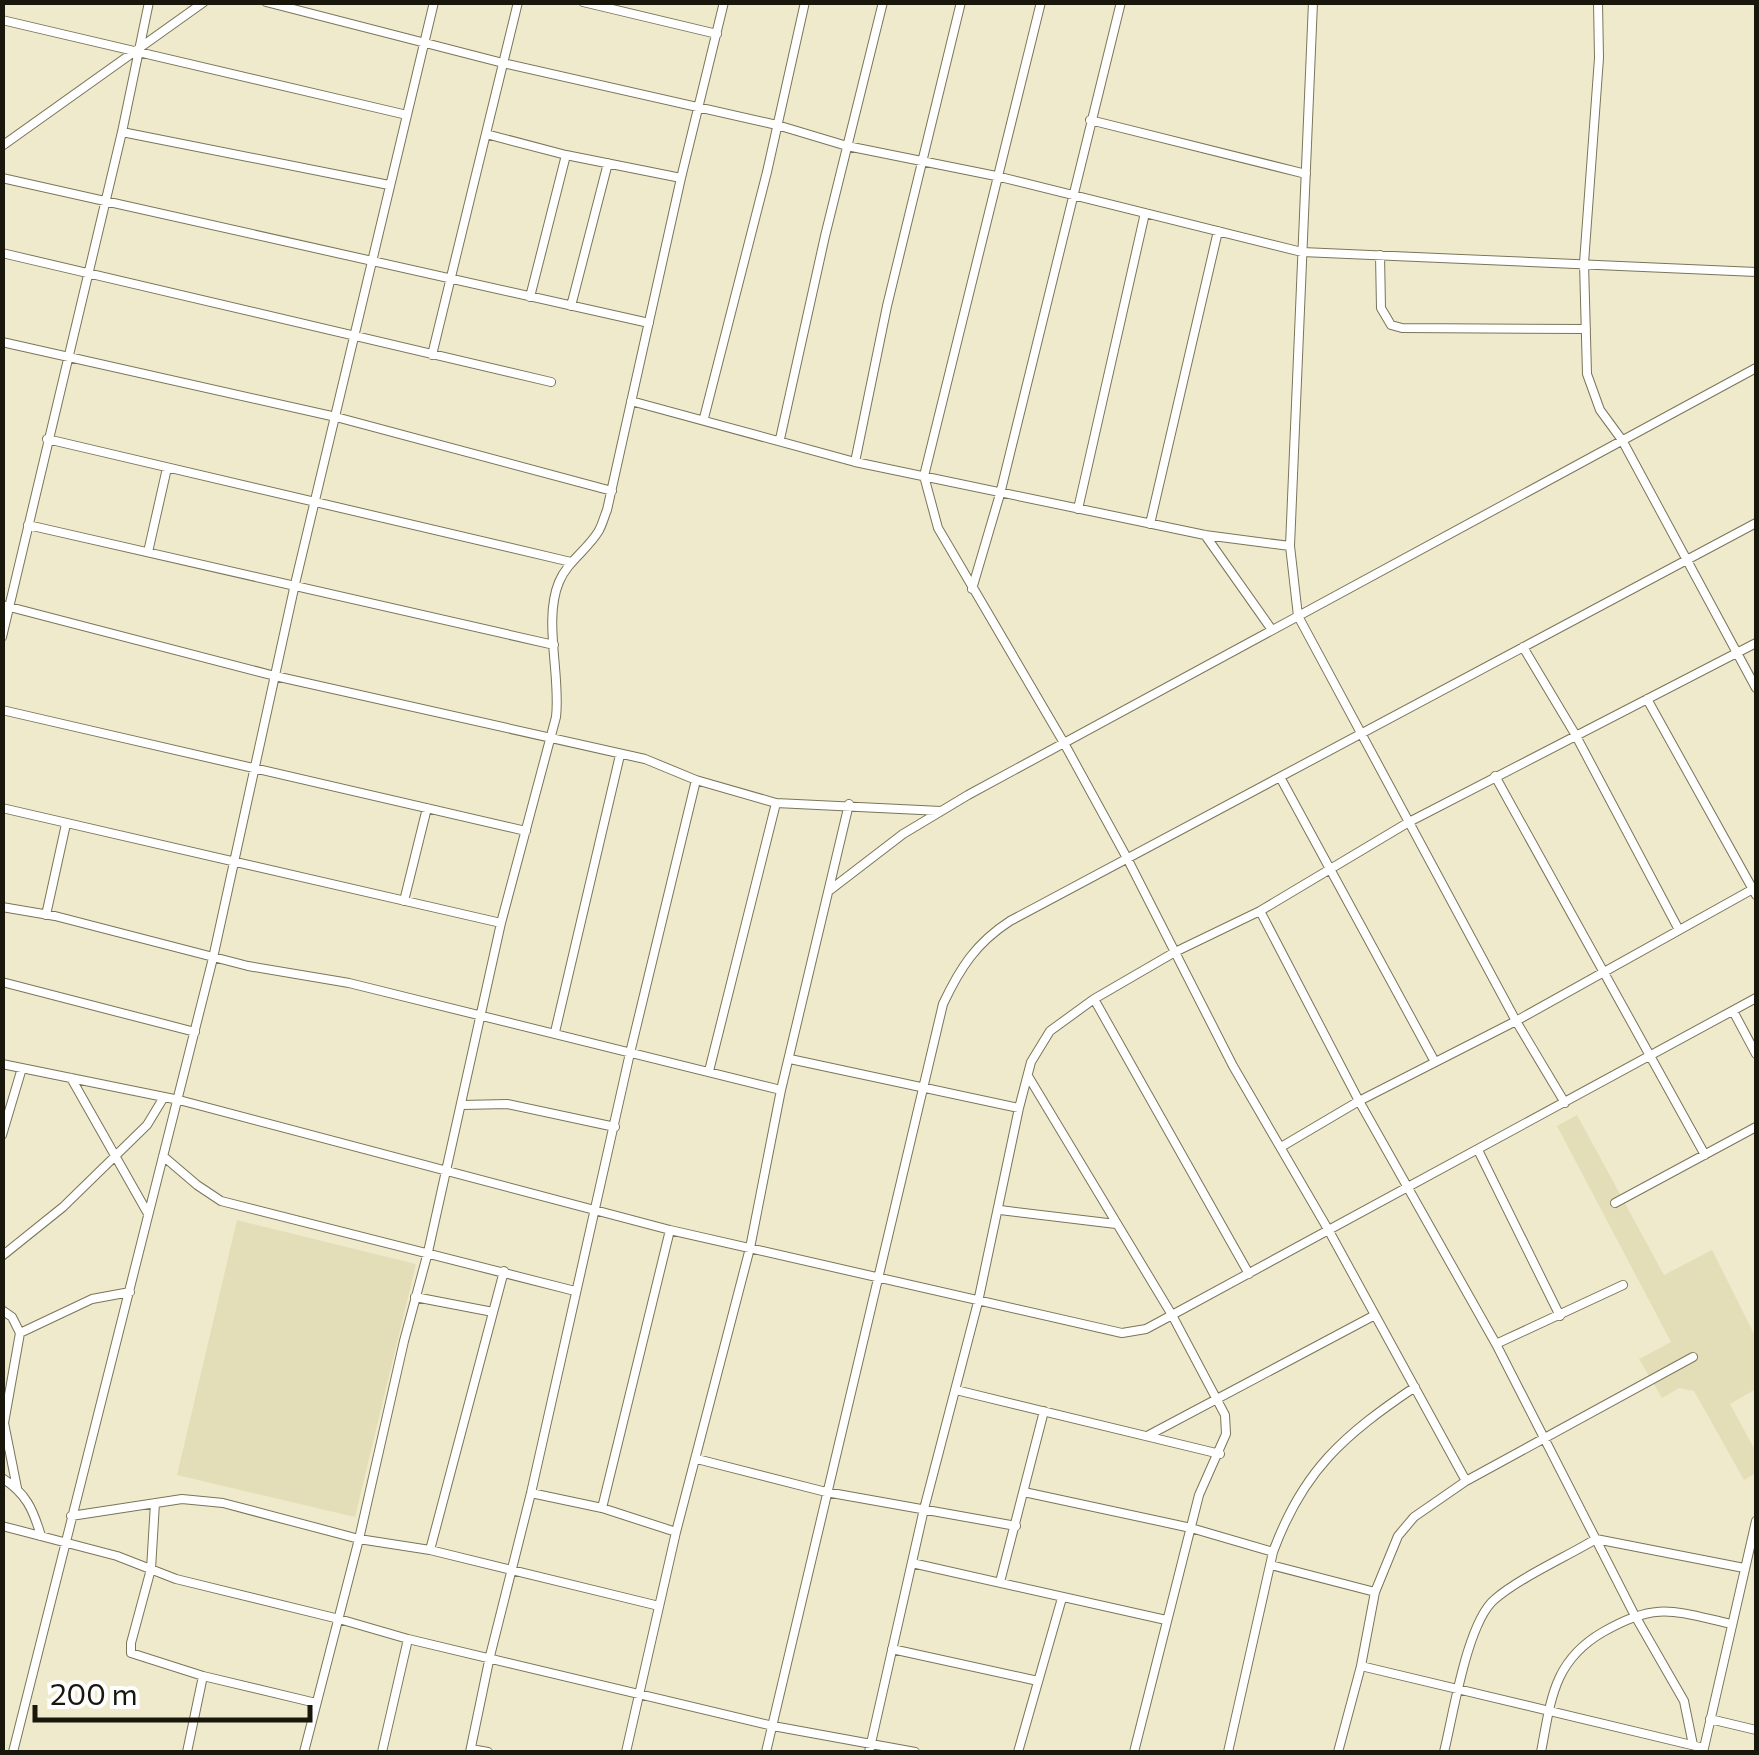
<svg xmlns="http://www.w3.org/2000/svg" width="1759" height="1755" viewBox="0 0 1759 1755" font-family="Commissioner,sans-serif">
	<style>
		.built { fill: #e4deb8 }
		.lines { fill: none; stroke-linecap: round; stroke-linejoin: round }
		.minor-casing { stroke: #7a755a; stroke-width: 10 }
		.minor { stroke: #fff; stroke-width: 8 }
	</style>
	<rect width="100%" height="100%" fill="#efeacb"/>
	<path class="built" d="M1577 1115 1664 1275 1712 1250 1756 1338V1389L1730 1404 1756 1452V1473L1744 1480 1694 1391 1679 1388 1662 1398 1639 1359 1671 1342 1557 1126Z
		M237 1220 416 1264 355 1517 177 1475Z"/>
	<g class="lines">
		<defs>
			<path id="minor" d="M266 2 503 63 777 125 847 146 996 176 1302 252 1756 272
				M583 2 717 34
				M1041 2 924 476 938 528 1064 743 1127 858 1233 1066 1329 1231 1466 1481
				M1313 2 1290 546 1298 616 1516 1021 1565 1103
				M1598 2 1599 58 1584 263 1587 374 1600 410 1622 440 1756 688
				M2 20 407 115
				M1090 120 1306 174
				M122 132 389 185
				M486 134 566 155 681 178
				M2 146 204 2
				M2 178 649 323
				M2 253 551 382
				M1380 255 1381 308 1391 325 1402 328 1586 329
				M530 297 566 155
				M571 306 608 163
				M2 342 336 417 612 491
				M432 355 518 2
				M631 401 855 462 1205 535 1290 546
				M704 418 767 172 805 2
				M47 439 571 562
				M780 439 825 236 883 2
				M855 462 887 306 961 2
				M1078 509 1145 213
				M1150 524 1218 231
				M28 525 554 645
				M1205 535 1272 630
				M148 552 167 468
				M972 589 1000 494 1121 2
				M2 605 275 676 645 759 696 780 776 803 941 811
				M2 637 122 132 149 2
				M1523 647 1575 734 1679 930
				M1647 699 1756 895
				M2 710 526 831
				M1495 776 1705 1155
				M1280 777 1435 1062
				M2 808 501 923
				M830 890 903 834 968 795 1756 368
				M404 901 427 808
				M2 907 55 916 248 966 349 983 781 1090
				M1260 911 1359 1101 1496 1344 1634 1614 1684 1701 1693 1745
				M46 915 66 824
				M2 982 195 1032
				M1094 999 1249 1274
				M1733 1011 1756 1054
				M555 1032 620 755
				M790 1059 1019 1108
				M2 1064 179 1100 670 1230 1122 1333 1146 1329 1172 1315 1756 998
				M709 1071 776 803
				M1028 1076 1172 1315 1225 1415 1226 1434 1199 1495 1134 1752
				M71 1078 147 1212
				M462 1105 507 1104 615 1127
				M2 1135 22 1068
				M1281 1147 1359 1101 1516 1021 1753 889
				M1478 1150 1560 1316
				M163 1156 197 1185 221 1201 575 1291
				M1615 1203 1756 1127
				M1000 1210 1116 1224
				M2 1256 63 1207 147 1125 164 1097
				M415 1297 493 1312
				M2 1310 12 1317 20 1333 92 1299 130 1292
				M1496 1344 1623 1285
				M956 1390 1220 1454
				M1149 1435 1375 1315
				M697 1459 826 1492 1016 1526
				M2 1478C26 1493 33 1509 41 1536
				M17 1488 4 1423 20 1333
				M1024 1492 1191 1528 1273 1552
				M531 1493 602 1508 676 1532
				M155 1503 151 1569 131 1643V1653L203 1676 316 1703
				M602 1508 670 1230
				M71 1516 182 1499 223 1503 359 1539 430 1550 659 1606
				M2 1526 117 1556 176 1579 339 1619 408 1639 773 1726 915 1752
				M430 1550 504 1271
				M912 1563 1166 1620
				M1271 1565 1375 1592
				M1000 1582 1044 1411
				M892 1649 1038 1681
				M1361 1666 1704 1748
				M1710 1719 1756 1730
				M1704 1748 1756 1521
				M471 1749 488 1752
				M13 1752 213 958 295 584 434 2
				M187 1752 203 1676
				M304 1752 359 1539 404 1341 428 1252 501 923 556 717C561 676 543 620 559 582 567 562 587 550 598 532 602 526 604 517 607 510L681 178 724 2
				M382 1752 408 1639
				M470 1752 490 1656 531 1493 630 1053 696 780
				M626 1752 676 1532 750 1248 781 1090 849 804
				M766 1752 943 1004C960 968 976 943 1010 921L1756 523
				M869 1752 924 1509 978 1302 1019 1108 1031 1062 1050 1031 1094 999 1175 952 1260 911 1409 822 1756 643
				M1018 1752 1062 1598
				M1228 1752 1273 1552C1303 1470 1344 1435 1415 1387
				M1338 1752 1361 1666 1375 1592 1398 1536 1414 1517 1466 1481 1693 1357
				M1444 1752C1453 1716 1467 1622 1495 1599 1521 1577 1566 1557 1596 1539L1744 1568
				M1541 1752C1551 1700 1553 1661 1603 1632 1656 1601 1674 1611 1731 1624"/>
		</defs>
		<use href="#minor" class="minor-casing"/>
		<use href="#minor" class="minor"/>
	</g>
	<rect width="1759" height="1755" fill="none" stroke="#19170c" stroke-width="10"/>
	<path d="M35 1705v15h275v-15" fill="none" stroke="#19170c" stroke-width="5"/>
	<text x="50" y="1705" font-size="30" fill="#19170c" stroke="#ffffff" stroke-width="8" paint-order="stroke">200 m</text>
</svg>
